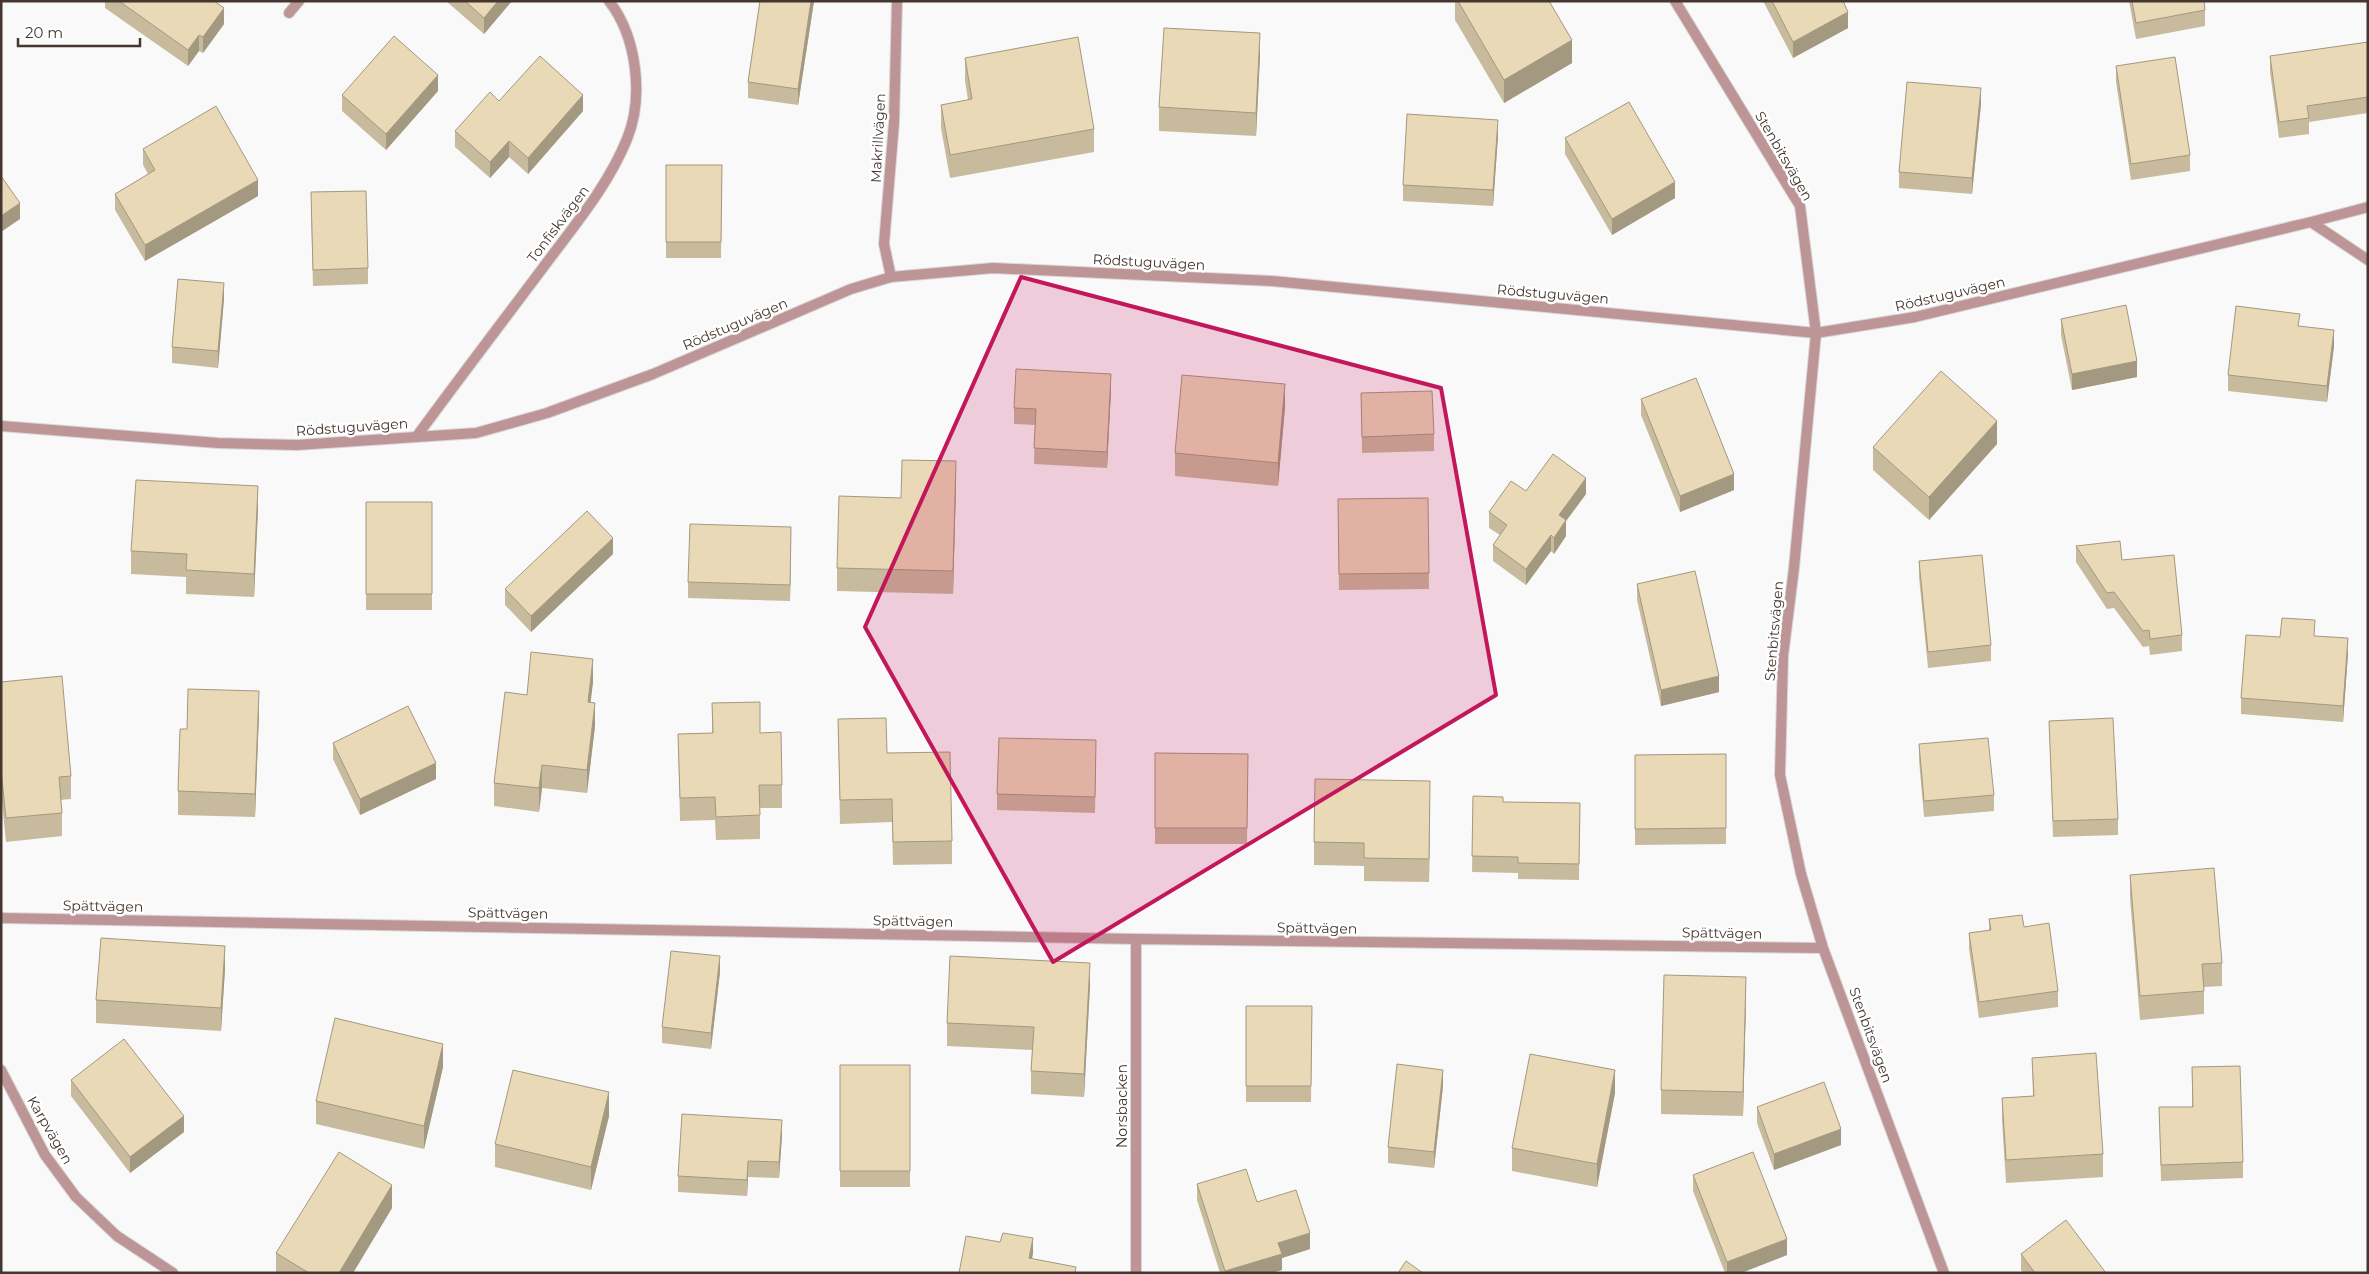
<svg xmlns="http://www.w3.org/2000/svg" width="2369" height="1274" viewBox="0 0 2369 1274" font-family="Montserrat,sans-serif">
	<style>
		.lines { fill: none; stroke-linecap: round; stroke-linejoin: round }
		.minor-casing { stroke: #d9d6d5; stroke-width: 12 }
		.tertiary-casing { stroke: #d9d6d5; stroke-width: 12 }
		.minor { stroke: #be9596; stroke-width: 10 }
		.tertiary { stroke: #be9596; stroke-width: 10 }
		.wall { fill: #c8bb9d }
		.shaded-wall { fill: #a39880 }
		.building { fill: #e9d9b7; stroke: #a39880 }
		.marked { fill: #c2185b; fill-opacity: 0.2; stroke: #c2185b; stroke-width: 4; stroke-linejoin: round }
		.labels { text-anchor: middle; stroke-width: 5; stroke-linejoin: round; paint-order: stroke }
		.street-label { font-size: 14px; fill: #45372f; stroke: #fff }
	</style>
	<rect width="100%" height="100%" fill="#f9f9f9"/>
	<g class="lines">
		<defs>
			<path id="minor" d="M1675 1 1800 206 1816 333 1794 568 1783 656 1780 775 1801 874 1823 948 1944 1273
				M289 13 299 1
				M891 277 884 244 894 123 897 1
				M417 436C458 380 500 325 542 269 573 227 607 188 627 139 644 97 637 37 609 1
				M1 918 1136 939 1823 948
				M1136 939V1273
				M1 1070 45 1155 76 1197 117 1236 173 1273"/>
			<path id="tertiary" d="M2311 222 2368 260
				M1 426 218 443 297 445 476 433 547 413 653 374 851 289 891 277 993 268 1272 281 1816 333 1915 317 2311 222 2368 207"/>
		</defs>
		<use href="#minor" class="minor-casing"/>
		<use href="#tertiary" class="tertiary-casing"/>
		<use href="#minor" class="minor"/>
		<use href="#tertiary" class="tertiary"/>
	</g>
	<path class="wall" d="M105 1H214L224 24 203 53 199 51 188 66 105 8Z
		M446 1H512L484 34Z
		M760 1H814L798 105 748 98V82Z
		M1455 1H1549L1572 63 1504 103 1455 20Z
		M1763 1H1843L1848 28 1793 58Z
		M2129 1H2204L2205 10V26L2136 39Z
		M2368 42V113L2309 122V134L2279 138 2270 72V56Z
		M1260 56 1256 136 1159 131V107Z
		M965 58 1094 129V152L950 178 941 128V105L968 100 965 81Z
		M2116 66 2190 155V171L2131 180 2116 82Z
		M438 91 386 150 342 111V95Z
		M499 101 583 111 528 174 509 157 490 178 455 147V131Z
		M1981 104 1972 194 1899 188V172Z
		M1498 136 1493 206 1403 201V185Z
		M1565 138 1675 198 1612 235 1565 154Z
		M143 149 258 196 145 261 115 210V194L148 174 143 165Z
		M666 165H722L721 258H666Z
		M311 208 368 268V284L313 286Z
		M224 299 218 368 172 363V347Z
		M2061 319 2137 377 2072 390 2061 335Z
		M2300 326 2334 346 2327 402 2228 391V375Z
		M1111 390 1107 468 1034 464 1035 425 1014 424V408Z
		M1361 393 1434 434V451L1362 453Z
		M1641 399 1734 490 1680 512 1641 415Z
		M1285 407 1278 486 1175 476V453Z
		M1997 444 1929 520 1873 470V447Z
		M956 484 953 594 837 591V568Z
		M1526 491 1586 494 1566 521V536L1554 554 1551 551 1526 585 1493 561V545L1500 535 1489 528V512Z
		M1428 498 1429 589 1339 590 1338 499Z
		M366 502H432V610H366Z
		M258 509 254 597 186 594V577L131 574V551Z
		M791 543 790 601 688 598V582Z
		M2076 546 2122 560 2182 635V651L2150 655 2149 646 2143 647 2114 608 2107 609 2076 562Z
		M613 554 531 632 505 605V589Z
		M1919 561 1991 645V661L1928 668 1919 577Z
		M1637 584 1719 692 1661 706 1637 600Z
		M2315 636 2348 654 2343 722 2241 714V698L2280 637Z
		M1 682 71 776V799L60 800 62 813V836L6 842 1 793Z
		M593 682 590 702 595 726 587 793 542 788 539 812 494 806V783L527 695Z
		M712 703 760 733 782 785V808H760V839L716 840 715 820 680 821 678 734 712 733Z
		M259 714 255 817 178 815V791L187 729Z
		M838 719 887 753 952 841V864L893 865 892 822 840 824Z
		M2049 721 2118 819V835L2053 837Z
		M333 743 436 779 360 815 333 759Z
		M1919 744 1994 795V811L1924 817 1919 760Z
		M1155 753 1248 754 1247 844H1155Z
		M1726 754V844L1635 845V755Z
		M1096 757 1095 813 997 810V794Z
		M1473 796 1503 802 1580 803 1579 880 1518 879V873L1472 872Z
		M1430 804 1429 882 1364 881V866L1314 865V842Z
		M2130 875 2222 963V986L2204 987V1014L2140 1020 2130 898Z
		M1989 919 2024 927 2058 991V1007L1979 1018 1969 949V933L1989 930Z
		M225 969 221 1031 96 1023V1000Z
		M720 972 711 1049 662 1043V1027Z
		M1090 986 1084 1097 1031 1094V1071L1032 1050 947 1046V1023Z
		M1746 1000 1743 1116 1661 1114V1090Z
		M1246 1006H1312L1311 1102H1246Z
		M2032 1058 2103 1154V1177L2006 1183 2002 1121V1098L2033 1096Z
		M840 1065H910V1187H840Z
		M443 1067 424 1149 316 1124V1101Z
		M2192 1067 2243 1162V1178L2161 1181 2159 1107H2192Z
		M71 1080 184 1132 130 1173 71 1096Z
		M1443 1086 1434 1168 1388 1163V1147Z
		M1615 1093 1597 1187 1512 1171V1148Z
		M1757 1107 1841 1145 1774 1170 1757 1123Z
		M609 1116 591 1190 495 1167V1144Z
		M782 1136 779 1178 748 1177 747 1196 678 1192V1176Z
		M1693 1175 1787 1255 1741 1273H1725L1693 1191Z
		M1197 1184 1257 1202 1310 1249 1282 1258V1270L1271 1273H1220L1197 1200Z
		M392 1208 353 1273H276V1253Z
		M2021 1254 2106 1273H2023L2021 1270Z"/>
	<path class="shaded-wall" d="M498 1H512L484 34V18Z
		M811 1H814L798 105V89Z
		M224 8V24L203 53V37Z
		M1848 12V28L1793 58V42Z
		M1260 33V56L1256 136V113Z
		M199 35V51L188 66V50Z
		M1572 40V63L1504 103V80Z
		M438 75V91L386 150V134Z
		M1981 88V104L1972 194V178Z
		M583 95V111L528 174V158Z
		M1498 120V136L1493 206V190Z
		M509 141V157L490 178V162Z
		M258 180V196L145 261V245Z
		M1675 182V198L1612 235V219Z
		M20 203V219L1 232V216Z
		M224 283V299L218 368V351Z
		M2334 330V346L2327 402V386Z
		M2137 361V377L2072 390V374Z
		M1111 374V390L1107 468V452Z
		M1285 384V407L1278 486V463Z
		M1997 421V444L1929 520V497Z
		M956 461V484L953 594V571Z
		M1734 474V490L1680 512V496Z
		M1586 478V494L1566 521V536L1554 554V538L1559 515Z
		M258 486V509L254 597V574Z
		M791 527V543L790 601V585Z
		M1551 535V551L1526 585V569Z
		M613 538V554L531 632V616Z
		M2348 638V654L2343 722V706Z
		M593 659V682L588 725V702Z
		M1719 676V692L1661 706V690Z
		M259 691V714L255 817V794Z
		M595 703V726L587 793V770Z
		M436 763V779L360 815V799Z
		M542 765V788L539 812V788Z
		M1430 781V804L1429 882V859Z
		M225 946V969L221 1031V1008Z
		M720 956V972L711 1049V1033Z
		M1090 963V986L1084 1097V1074Z
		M1746 977V1000L1743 1116V1092Z
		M443 1044V1067L424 1149V1126Z
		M1443 1070V1086L1434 1168V1152Z
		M1615 1070V1093L1597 1187V1164Z
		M609 1092V1116L591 1190V1167Z
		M184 1116V1132L130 1173V1157Z
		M782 1120V1136L779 1178V1162Z
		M1841 1129V1145L1774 1170V1154Z
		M748 1161V1177L747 1196V1180Z
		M392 1185V1208L353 1273H339Z
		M1310 1233V1249L1282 1258V1270L1271 1273H1225V1271L1278 1243Z
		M1033 1238V1254L1029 1273V1258Z
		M1787 1239V1255L1741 1273H1727V1262Z"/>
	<path class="building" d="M119 1H214L224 8 203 37 199 35 188 50Z
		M465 1H498L484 18Z
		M760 1H811L798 89 748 82Z
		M1458 1H1549L1572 40 1504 80Z
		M1772 1H1843L1848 12 1793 42Z
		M2132 1H2204L2205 10 2136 23Z
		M1164 28 1260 33 1256 113 1159 107Z
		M394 36 438 75 386 134 342 95Z
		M1078 37 1094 129 950 155 941 105 972 99 965 58Z
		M2368 42V97L2307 106 2309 118 2279 122 2270 56Z
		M540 56 583 95 528 158 509 141 490 162 455 131 490 92 499 101Z
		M2175 57 2190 155 2131 164 2116 66Z
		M1907 82 1981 88 1972 178 1899 172Z
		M1629 102 1675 182 1612 219 1565 138Z
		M216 106 258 180 145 245 115 194 155 170 143 149Z
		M1407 114 1498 120 1493 190 1403 185Z
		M666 165H722L721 242H666Z
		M1 176 20 203 1 216Z
		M366 191 368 268 313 270 311 192Z
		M178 279 224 283 218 351 172 347Z
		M2126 305 2137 361 2072 374 2061 319Z
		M2236 306 2300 314 2298 326 2334 330 2327 386 2228 375Z
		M1016 369 1111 374 1107 452 1034 448 1036 409 1014 408Z
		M1941 371 1997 421 1929 497 1873 447Z
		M1182 375 1285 384 1278 463 1175 453Z
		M1696 378 1734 474 1680 496 1641 399Z
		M1432 391 1434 434 1362 437 1361 393Z
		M1553 454 1586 478 1559 515 1566 520 1554 538 1551 535 1526 569 1493 545 1507 525 1489 512 1511 481 1526 491Z
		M902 460 956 461 953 571 837 568 839 496 901 498Z
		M136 480 258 486 254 574 186 570 187 554 131 551Z
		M1428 498 1429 573 1339 574 1338 499Z
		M366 502H432V594H366Z
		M587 511 613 538 531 616 505 589Z
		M690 524 791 527 790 585 688 582Z
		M2120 541 2122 560 2174 555 2182 635 2150 639 2149 630 2143 631 2114 592 2107 593 2076 546Z
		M1982 555 1991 645 1928 652 1919 561Z
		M1695 571 1719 676 1661 690 1637 584Z
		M2282 618 2315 620 2314 636 2348 638 2343 706 2241 698 2246 635 2280 637Z
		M531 652 593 659 588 702 595 703 587 770 542 765 539 788 494 783 505 692 527 695Z
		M62 676 71 776 59 777 62 813 6 818 1 770V682Z
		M188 689 259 691 255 794 178 791 180 729H187Z
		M760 702V733L781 732 782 785H759L760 815 716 817 715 797 680 798 678 734 713 733 712 703Z
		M408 706 436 763 360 799 333 743Z
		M886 718 887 753 950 752 952 841 893 842 892 799 840 800 838 719Z
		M2113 718 2118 819 2053 821 2049 721Z
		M999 738 1096 740 1095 797 997 794Z
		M1988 738 1994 795 1924 801 1919 744Z
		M1155 753 1248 754 1247 828H1155Z
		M1726 754V828L1635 829V755Z
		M1315 779 1430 781 1429 859 1364 858V843L1314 842Z
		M1473 796 1503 797V802L1580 803 1579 864 1518 863V857L1472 856Z
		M2214 868 2222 963 2202 964 2204 991 2140 996 2130 875Z
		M2022 915 2024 927 2049 923 2058 991 1979 1002 1969 933 1991 930 1989 919Z
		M101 938 225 946 221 1008 96 1000Z
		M671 951 720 956 711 1033 662 1027Z
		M950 956 1090 963 1084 1074 1031 1071 1034 1027 947 1023Z
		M1664 975 1746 977 1743 1092 1661 1090Z
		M1246 1006H1312L1311 1086H1246Z
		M335 1018 443 1044 424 1126 316 1101Z
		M124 1039 184 1116 130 1157 71 1080Z
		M2096 1053 2103 1154 2006 1160 2002 1098 2034 1096 2032 1058Z
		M1530 1054 1615 1070 1597 1164 1512 1148Z
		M1397 1064 1443 1070 1434 1152 1388 1147Z
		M840 1065H910V1171H840Z
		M2240 1066 2243 1162 2161 1165 2159 1107H2193L2192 1067Z
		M513 1070 609 1092 591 1167 495 1144Z
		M1824 1082 1841 1129 1774 1154 1757 1107Z
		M682 1114 782 1120 779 1162 748 1161 747 1180 678 1176Z
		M339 1152 392 1185 339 1273H309L276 1253Z
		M1753 1152 1787 1239 1727 1262 1693 1175Z
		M1246 1169 1257 1202 1296 1190 1310 1233 1278 1243 1282 1254 1225 1271 1197 1184Z
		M2066 1220 2106 1273H2035L2021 1254Z
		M1003 1233 1033 1238 1029 1258 1076 1267 1075 1273H959L966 1236 1000 1242Z
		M1406 1261 1423 1273H1398Z"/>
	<path class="marked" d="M1021 277 1441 388 1496 695 1053 962 865 627Z"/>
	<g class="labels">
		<g class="street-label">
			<text transform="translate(878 138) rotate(-87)" y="5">Makrillvägen</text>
			<text transform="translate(1784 156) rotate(60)" y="5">Stenbitsvägen</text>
			<text transform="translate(558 224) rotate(-53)" y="5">Tonfiskvägen</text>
			<text transform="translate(1149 262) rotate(3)" y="5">Rödstuguvägen</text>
			<text transform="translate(1553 294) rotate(5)" y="5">Rödstuguvägen</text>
			<text transform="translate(1950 294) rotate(-13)" y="5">Rödstuguvägen</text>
			<text transform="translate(735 324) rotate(-23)" y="5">Rödstuguvägen</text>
			<text transform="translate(352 427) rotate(-4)" y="5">Rödstuguvägen</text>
			<text transform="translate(1774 631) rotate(-85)" y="5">Stenbitsvägen</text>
			<text transform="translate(103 906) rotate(1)" y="5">Spättvägen</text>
			<text transform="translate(508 913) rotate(1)" y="5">Spättvägen</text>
			<text transform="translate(913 921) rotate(1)" y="5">Spättvägen</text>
			<text transform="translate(1317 928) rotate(1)" y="5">Spättvägen</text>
			<text transform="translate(1722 933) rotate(1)" y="5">Spättvägen</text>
			<text transform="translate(1871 1035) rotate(70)" y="5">Stenbitsvägen</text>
			<text transform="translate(1122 1106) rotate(-90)" y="5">Norsbacken</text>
			<text transform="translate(50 1130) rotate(60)" y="5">Karpvägen</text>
		</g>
	</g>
	<rect width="2369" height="1274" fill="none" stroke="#45372f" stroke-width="5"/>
	<path d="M18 38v8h122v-8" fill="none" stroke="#45372f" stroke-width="2.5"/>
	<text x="25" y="38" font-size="15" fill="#45372f" stroke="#ffffff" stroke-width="4" paint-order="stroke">20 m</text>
</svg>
